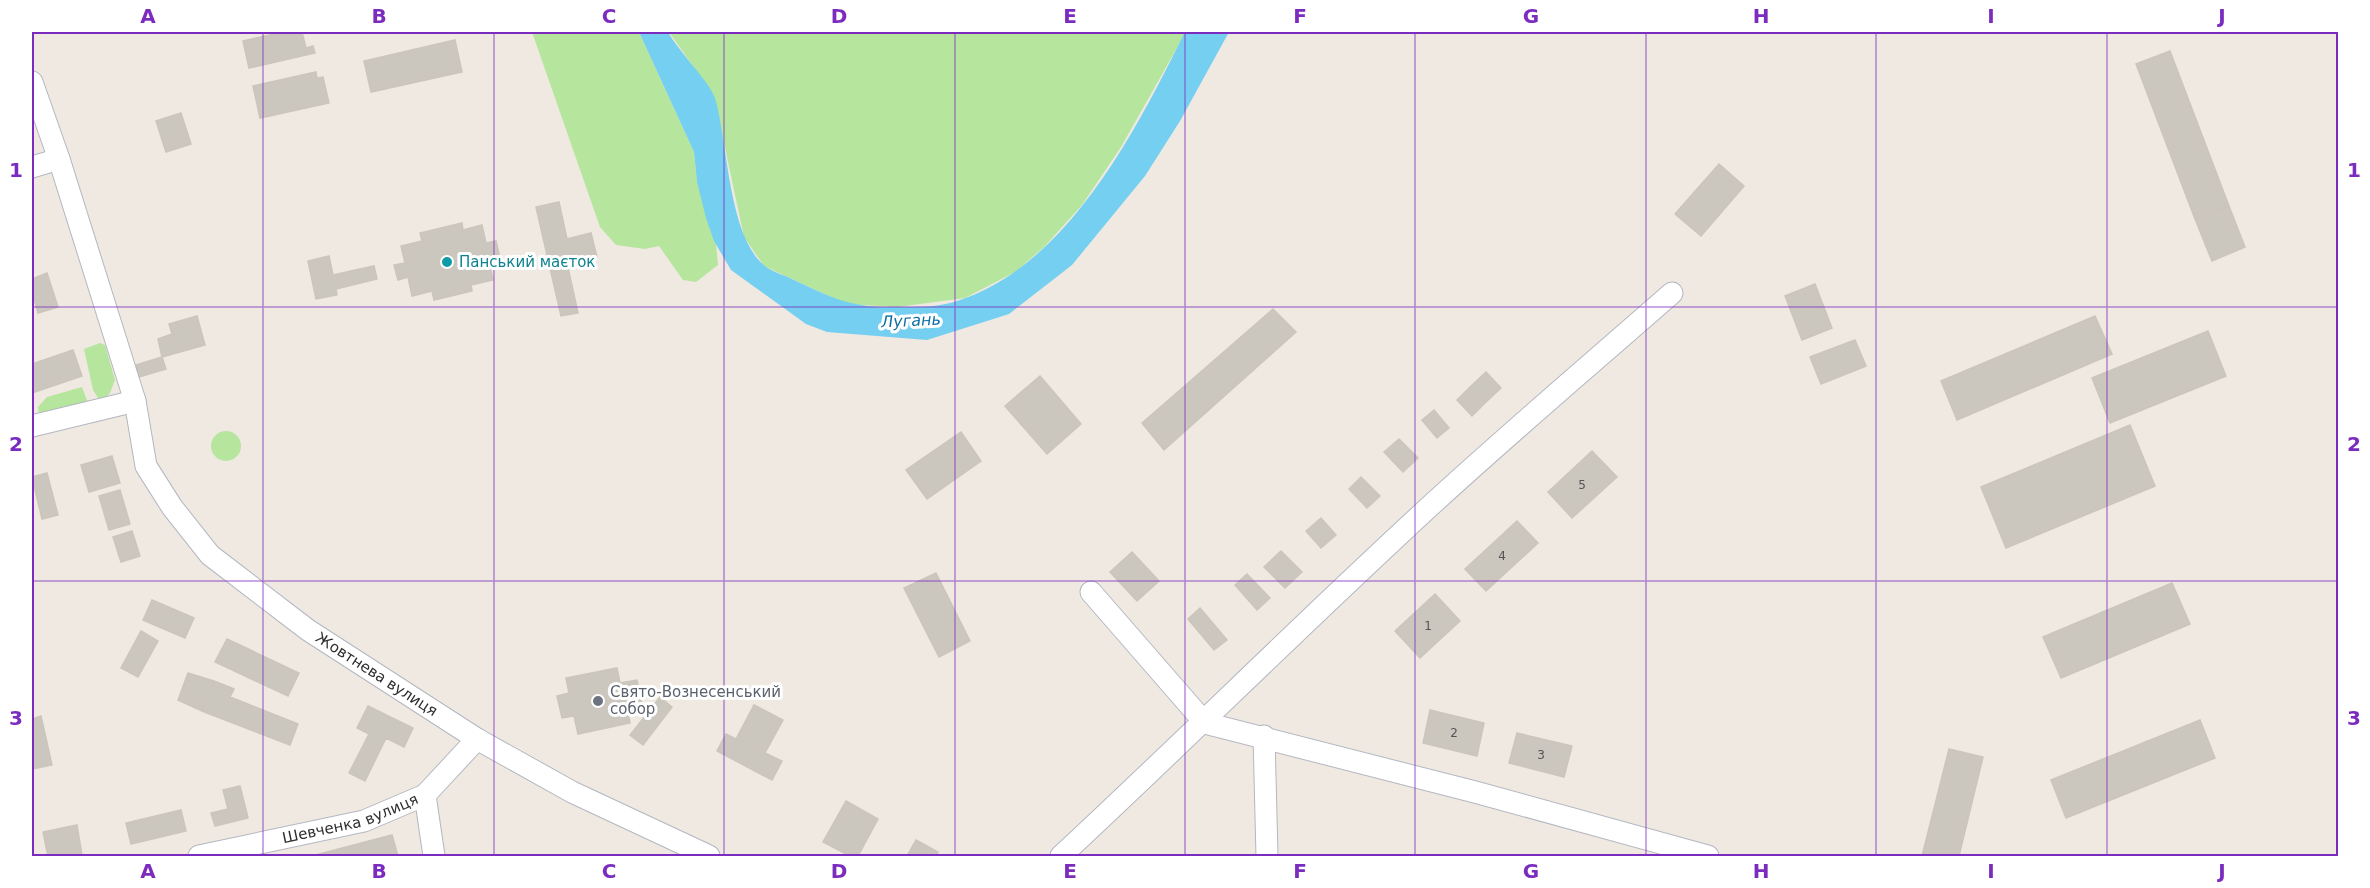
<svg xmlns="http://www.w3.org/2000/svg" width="2370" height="888" viewBox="0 0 2370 888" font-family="'DejaVu Sans',sans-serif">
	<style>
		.green { fill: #b6e59e }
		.water { fill: #75cff0 }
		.building { fill: #cbc7bf; stroke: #cbc5ba; stroke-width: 1.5 }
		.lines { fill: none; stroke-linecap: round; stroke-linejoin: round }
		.minor-casing { stroke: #b4b7c1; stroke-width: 23 }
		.minor { stroke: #fff; stroke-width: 21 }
		.grid { fill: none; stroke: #7b2cbf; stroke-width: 1.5; stroke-opacity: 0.55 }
		.culture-dot { fill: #0f9aa8; stroke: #fff; stroke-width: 2 }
		.worship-dot { fill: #6b7280; stroke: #fff; stroke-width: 2 }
		.labels { text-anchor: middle; stroke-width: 6; stroke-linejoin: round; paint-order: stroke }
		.number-label { font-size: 12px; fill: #555452 }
		.culture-label { font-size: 15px; fill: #0d838f; stroke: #fff; text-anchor: start }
		.street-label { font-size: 15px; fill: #2e2e2e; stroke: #fff }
		.worship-label { font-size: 15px; fill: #5b616d; stroke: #fff; text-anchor: start }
		.water-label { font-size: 16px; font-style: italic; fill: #0d6fa3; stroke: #fff }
		.neatline { fill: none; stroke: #7b2cbf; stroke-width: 2 }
		.grid-label { font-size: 20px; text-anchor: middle; font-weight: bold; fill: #7b2cbf }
	</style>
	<rect width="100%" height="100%" fill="#efe9e1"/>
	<path class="green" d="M532 32H639L694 152 697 182 716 244 718 265 696 282 683 280 659 246 645 249 616 245 600 227Z
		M669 32H1186L1121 147 1082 205 1044 247 1015 272 965 298 897 307 846 304 764 266 744 237 714 96Z
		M100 343 105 345 115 380 110 393 103 400 98 398 93 390 84 349Z
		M82 387 88 403 39 415 38 407 47 397Z
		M211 446a15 15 0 1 1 30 0a15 15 0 1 1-30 0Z"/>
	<path class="water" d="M639 32H668C679 52 709 81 715 98 728 142 728 237 765 266 772 272 785 275 794 280 830 297 851 308 893 307 916 307 938 308 960 300 1070 263 1137 128 1185 32H1229L1180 121 1145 176 1072 265 1009 314 927 340 827 332 806 324 731 270 714 241 706 218 697 182 694 152Z"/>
	<path class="building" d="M283 32H302L306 48 313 46 315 53 249 68 243 41Z
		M455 40 462 72 371 92 364 61Z
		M2170 51 2229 206 2195 219 2136 64Z
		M316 72 317 78 323 77 329 103 260 118 253 86Z
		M181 113 191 144 166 152 156 121Z
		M1719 164 1744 186 1701 236 1675 214Z
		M559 202 567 239 591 233 597 257 567 263 578 313 561 316 536 207Z
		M2229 206 2245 247 2212 261 2195 219Z
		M462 223 463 230 482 225 486 243 496 241 500 258 489 261 493 280 471 285 472 291 434 300 432 291 412 296 408 277 398 280 394 265 405 263 401 246 422 241 420 233Z
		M329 256 333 275 374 266 377 279 336 289 337 295 316 299 308 261Z
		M47 273 58 307 38 313 32 292V279Z
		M1815 284 1832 328 1802 340 1785 296Z
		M1273 309 1296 332 1164 450 1142 423Z
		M197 316 205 345 162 357 158 339 172 334 169 324Z
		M2095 316 2112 354 1957 420 1941 381Z
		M2208 331 2226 376 2110 423 2092 378Z
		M1855 340 1866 366 1821 384 1810 357Z
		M73 350 82 376 32 393V364Z
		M162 357 166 369 139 377 136 365Z
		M1486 372 1501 388 1485 403 1470 387Z
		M1040 376 1081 424 1047 454 1005 406Z
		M1470 387 1485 403 1472 416 1457 400Z
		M1434 410 1449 428 1437 438 1422 420Z
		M2130 425 2155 486 2006 548 1981 487Z
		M961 432 981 461 927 499 906 470Z
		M1399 439 1418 458 1403 472 1384 452Z
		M1592 451 1617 477 1572 518 1548 492Z
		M112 456 120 483 89 492 81 465Z
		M47 473 58 515 42 519 32 477Z
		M1361 477 1380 496 1367 508 1349 489Z
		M120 490 130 524 109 530 99 496Z
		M1321 518 1336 535 1321 548 1306 531Z
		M1517 521 1538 543 1486 591 1465 569Z
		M132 531 140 556 121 562 113 537Z
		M1281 551 1302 572 1285 588 1264 567Z
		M1132 552 1159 581 1137 601 1110 572Z
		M936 573 970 641 939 657 904 588Z
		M1247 574 1270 598 1257 610 1235 585Z
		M2172 583 2190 624 2061 678 2043 637Z
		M1435 594 1460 621 1420 658 1395 631Z
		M152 600 194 618 185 638 143 620Z
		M1200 608 1227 640 1214 650 1188 619Z
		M141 631 158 641 138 677 121 668Z
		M227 639 299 673 288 696 215 662Z
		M617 668 620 683 637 680 643 710 628 713 630 723 578 734 574 716 562 718 557 696 569 693 566 678Z
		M188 673 214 681 202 711 178 700Z
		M214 681 234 689 230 697 298 724 290 745 202 711Z
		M660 697 672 707 643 745 630 735Z
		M754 705 783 720 765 753 782 761 772 780 717 751 726 734 736 739Z
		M368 706 413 728 404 747 386 738 365 781 349 773 369 734 357 728Z
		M1430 710 1484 723 1477 756 1423 743Z
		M41 716 52 765 32 769V719Z
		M2200 720 2215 758 2066 818 2051 780Z
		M1517 733 1572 746 1564 777 1509 763Z
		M1949 749 1983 757 1959 856H1922Z
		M240 786 248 818 215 826 211 813 228 809 223 790Z
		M846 801 878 819 858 856H850L823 842Z
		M181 810 186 831 131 844 126 823Z
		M77 825 82 855 48 856 43 832Z
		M392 835 398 856H312Z
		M916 840 938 852 936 856H907Z"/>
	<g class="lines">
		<defs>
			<g id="minor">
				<path id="s1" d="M32 82 59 159 135 401 146 466 172 507 210 555 308 630 477 739 572 792 709 856"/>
				<path d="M32 167 59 159"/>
				<path d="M32 426 135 401"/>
				<path d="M1091 592 1205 723 1475 792 1708 856"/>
				<path d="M1264 736 1267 856"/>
				<path d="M425 795 434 856"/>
				<path id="s2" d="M199 856 364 821 425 795 477 739"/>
				<path d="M1061 856C1175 750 1286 640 1400 534 1488 451 1581 373 1672 293"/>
			</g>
		</defs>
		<use href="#minor" class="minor-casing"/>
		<use href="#minor" class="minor"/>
	</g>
	<path class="grid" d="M263 32V856M494 32V856M724 32V856M955 32V856M1185 32V856M1415 32V856M1646 32V856M1876 32V856M2107 32V856M32 307H2338M32 581H2338"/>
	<circle class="culture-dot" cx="447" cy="262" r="6"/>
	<circle class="worship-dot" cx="598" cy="701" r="6"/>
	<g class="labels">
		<g class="number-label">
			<text x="1582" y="489">5</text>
			<text x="1502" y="560">4</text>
			<text x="1428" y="630">1</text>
			<text x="1454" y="737">2</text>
			<text x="1541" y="759">3</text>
		</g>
		<g class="culture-label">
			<text x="459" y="267">Панський маєток</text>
		</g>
		<g class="street-label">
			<text dy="5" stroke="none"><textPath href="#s1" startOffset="716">Жовтнева вулиця</textPath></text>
			<text dy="5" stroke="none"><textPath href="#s2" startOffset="156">Шевченка вулиця</textPath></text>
		</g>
		<g class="worship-label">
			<text x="610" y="697">Свято-Вознесенський<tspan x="610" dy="17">собор</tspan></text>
		</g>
		<g class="water-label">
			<text transform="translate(911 320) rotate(-3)" y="6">Лугань</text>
		</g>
	</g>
	<rect width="2370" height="888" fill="none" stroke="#ffffff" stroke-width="66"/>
	<rect x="33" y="33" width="2304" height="822" class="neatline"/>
	<g class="grid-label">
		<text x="148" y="23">A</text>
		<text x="379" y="23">B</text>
		<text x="609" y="23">C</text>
		<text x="839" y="23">D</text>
		<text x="1070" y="23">E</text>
		<text x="1300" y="23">F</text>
		<text x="1531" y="23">G</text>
		<text x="1761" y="23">H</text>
		<text x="1991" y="23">I</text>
		<text x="2222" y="23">J</text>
		<text x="16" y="177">1</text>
		<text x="2354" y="177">1</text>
		<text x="16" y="451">2</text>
		<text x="2354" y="451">2</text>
		<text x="16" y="725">3</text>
		<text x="2354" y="725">3</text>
		<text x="148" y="878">A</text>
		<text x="379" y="878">B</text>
		<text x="609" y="878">C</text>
		<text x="839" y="878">D</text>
		<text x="1070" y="878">E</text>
		<text x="1300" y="878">F</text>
		<text x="1531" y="878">G</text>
		<text x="1761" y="878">H</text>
		<text x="1991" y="878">I</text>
		<text x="2222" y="878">J</text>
	</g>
</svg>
